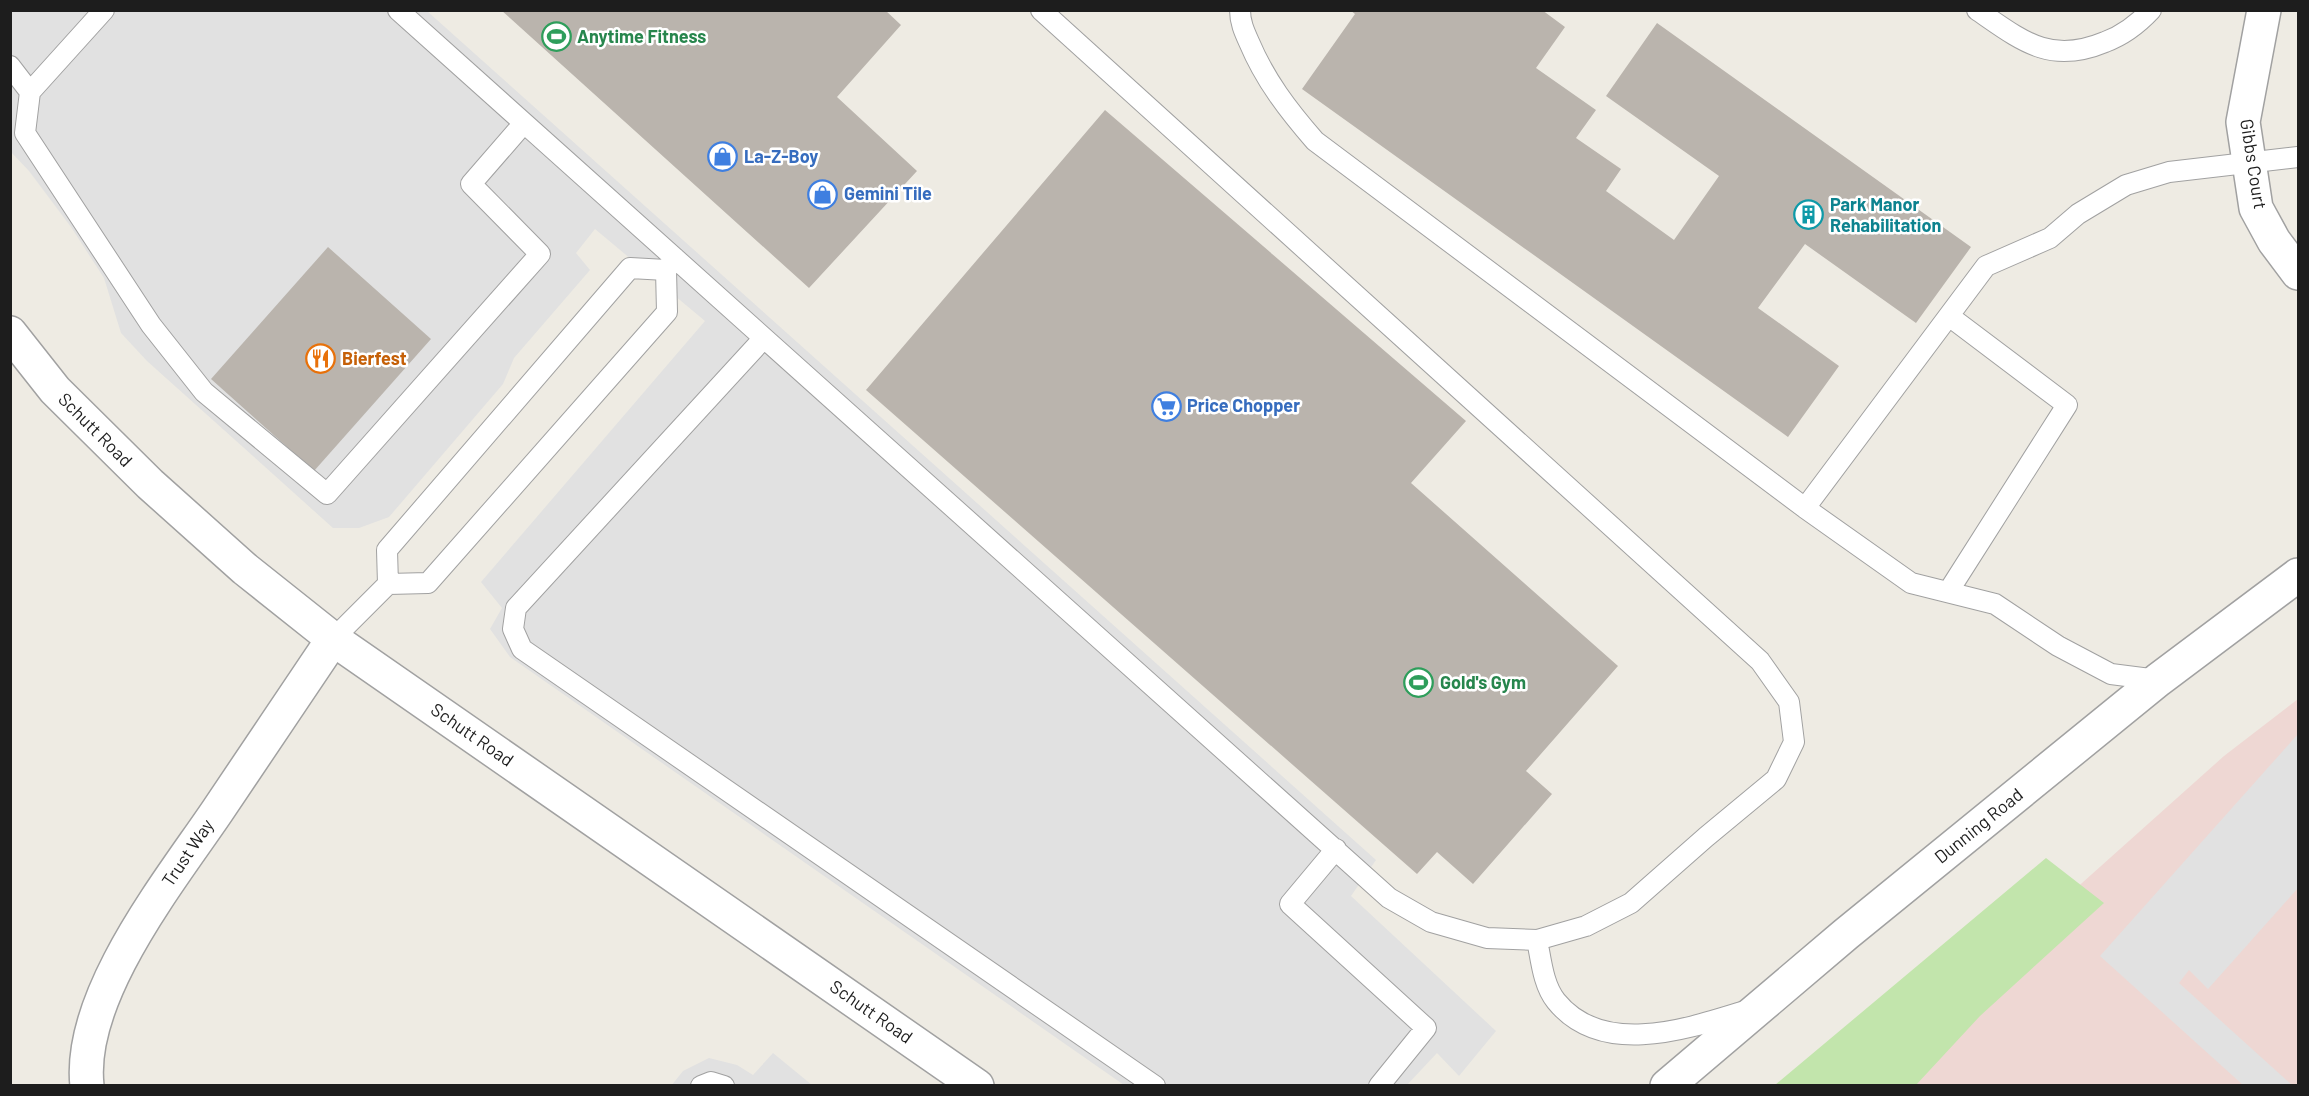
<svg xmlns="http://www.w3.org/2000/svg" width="2309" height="1096" viewBox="0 0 2309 1096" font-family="Barlow,sans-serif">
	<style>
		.commercial { fill: #eed7d3 }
		.grass { fill: #c2e5ac }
		.parking { fill: #e1e1e1 }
		.building { fill: #bab4ad }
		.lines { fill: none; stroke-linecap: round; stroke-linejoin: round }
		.service-casing { stroke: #a1a1a1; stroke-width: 22 }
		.minor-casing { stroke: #a1a1a1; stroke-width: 36 }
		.tertiary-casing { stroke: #a1a1a1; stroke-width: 36 }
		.service { stroke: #fff; stroke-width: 20 }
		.minor { stroke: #fff; stroke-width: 33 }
		.tertiary { stroke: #fff; stroke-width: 33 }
		.labels { text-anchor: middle; stroke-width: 5; stroke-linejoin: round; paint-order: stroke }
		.leisure-label { font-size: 18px; font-weight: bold; fill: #27864d; stroke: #fff; text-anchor: start }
		.shop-label { font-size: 18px; font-weight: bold; fill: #366cbe; stroke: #fff; text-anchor: start }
		.street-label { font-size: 18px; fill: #1d1d1d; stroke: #fff }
		.culture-label { font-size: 18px; font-weight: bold; fill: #0d838f; stroke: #fff; text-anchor: start }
		.food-label { font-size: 18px; font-weight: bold; fill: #c56008; stroke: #fff; text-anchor: start }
	</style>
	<rect width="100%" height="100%" fill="#eeebe3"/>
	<path class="commercial" d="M2298 699V1085L1826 1086 2044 917 2224 756Z"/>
	<path class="grass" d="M2046 858 2104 903 1980 1016 1916 1085H1775Z"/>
	<path class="parking" d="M11 11H427L1376 860 1351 896 1496 1031 1459 1076 1437 1053 1407 1085H1124L510 657 490 629 502 608 481 582 705 321 595 229 576 253 590 270 514 358 503 384 389 517 359 528H333L147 361 121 333 104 278 71 227 29 171 11 152Z
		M2298 734V888L2208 989 2189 970 2179 983 2292 1085H2243L2100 956Z
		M773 1053 812 1085 671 1086 683 1071 709 1058 737 1065 753 1075Z"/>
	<path class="building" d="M501 10H885L901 25 837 97 917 171 809 288Z
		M1350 10H1542L1565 27 1536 68 1596 110 1576 138 1621 169 1606 191 1674 240 1719 176 1606 96 1657 23 1971 247 1916 323 1805 244 1758 308 1839 366 1788 437 1302 89 1355 14Z
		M1105 110 1466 421 1411 483 1618 666 1526 771 1552 794 1473 884 1437 852 1417 874 866 390Z
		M328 247 431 339 314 471 211 379Z"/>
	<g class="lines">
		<defs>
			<path id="service" d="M104 10 30 92 25 133 151 325 204 392 327 494 540 254 471 184 524 123
				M398 10 1389 898 1431 922 1487 938 1537 940 1586 926 1631 903 1706 837 1776 779 1794 742 1789 702 1760 661 1041 10
				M1240 10C1240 22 1244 31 1249 42 1265 80 1288 110 1315 141L1805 508 1986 266 2050 238 2078 214 2126 185 2169 172 2298 157
				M1977 10C2022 41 2050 65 2105 42 2124 35 2137 25 2151 10
				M10 66 30 92
				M763 339 516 608 513 629 522 649 1155 1086
				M1805 508 1911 583 1995 604 2058 646 2111 674 2158 680
				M388 584 387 550 630 268 666 270
				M1948 592 2067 405 1949 316
				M333 639 388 584 428 583 667 312 666 270 675 258
				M1336 849 1290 904 1426 1028 1379 1086
				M1537 940C1541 959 1543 985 1556 1001 1602 1058 1687 1029 1745 1011
				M701 1086 711 1082 724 1086"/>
			<path id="minor" d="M2264 10 2243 122 2256 208 2274 241 2298 273
				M87 1086C77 996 170 881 218 810 256 753 295 696 333 639"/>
			<path id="tertiary" d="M10 333 55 390 150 484 245 569 333 639 977 1086
				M1667 1086 1846 934 2158 680 2298 575"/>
		</defs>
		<use href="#service" class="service-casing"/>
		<use href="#minor" class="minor-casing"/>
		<use href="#tertiary" class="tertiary-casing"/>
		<use href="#service" class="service"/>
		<use href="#minor" class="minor"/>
		<use href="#tertiary" class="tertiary"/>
	</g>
	<defs>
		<symbol id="stadium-ring" viewBox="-11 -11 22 22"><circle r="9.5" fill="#fff" stroke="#2e9e5b" stroke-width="1.5"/><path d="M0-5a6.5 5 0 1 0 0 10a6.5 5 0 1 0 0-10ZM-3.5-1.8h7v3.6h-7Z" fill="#2e9e5b"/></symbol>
		<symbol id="shop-ring" viewBox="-11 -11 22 22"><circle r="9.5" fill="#fff" stroke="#3f7fe0" stroke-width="1.5"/><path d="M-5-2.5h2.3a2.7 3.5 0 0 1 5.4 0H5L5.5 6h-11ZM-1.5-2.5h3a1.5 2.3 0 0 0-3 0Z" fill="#3f7fe0"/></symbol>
		<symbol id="building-ring" viewBox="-11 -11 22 22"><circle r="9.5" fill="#fff" stroke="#0f9aa8" stroke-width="1.5"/><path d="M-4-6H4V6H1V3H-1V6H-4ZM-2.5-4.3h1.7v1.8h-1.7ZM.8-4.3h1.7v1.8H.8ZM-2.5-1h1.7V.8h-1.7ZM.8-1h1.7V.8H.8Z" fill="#0f9aa8"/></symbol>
		<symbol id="restaurant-ring" viewBox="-11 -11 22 22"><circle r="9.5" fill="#fff" stroke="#e8710a" stroke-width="1.5"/><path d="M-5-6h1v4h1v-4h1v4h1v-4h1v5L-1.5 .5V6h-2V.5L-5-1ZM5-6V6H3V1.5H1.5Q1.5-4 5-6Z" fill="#e8710a"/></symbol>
		<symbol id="supermarket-ring" viewBox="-11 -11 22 22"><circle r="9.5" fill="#fff" stroke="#3f7fe0" stroke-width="1.5"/><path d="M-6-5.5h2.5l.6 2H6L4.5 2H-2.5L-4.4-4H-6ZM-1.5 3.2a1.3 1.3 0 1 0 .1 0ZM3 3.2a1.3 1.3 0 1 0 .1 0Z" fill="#3f7fe0"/></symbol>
	</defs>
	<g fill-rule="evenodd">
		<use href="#stadium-ring" x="540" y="20" width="33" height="33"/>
		<use href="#shop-ring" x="706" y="140" width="33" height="33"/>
		<use href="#shop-ring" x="806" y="178" width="33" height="33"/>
		<use href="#building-ring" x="1792" y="198" width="33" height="33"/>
		<use href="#restaurant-ring" x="304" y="342" width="33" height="33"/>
		<use href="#supermarket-ring" x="1150" y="390" width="33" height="33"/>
		<use href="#stadium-ring" x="1402" y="666" width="33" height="33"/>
	</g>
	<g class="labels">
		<g class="leisure-label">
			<text x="577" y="43">Anytime Fitness</text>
			<text x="1440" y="689">Gold's Gym</text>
		</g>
		<g class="shop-label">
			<text x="744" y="163">La-Z-Boy</text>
			<text x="844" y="200">Gemini Tile</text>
			<text x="1187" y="412">Price Chopper</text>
		</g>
		<g class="street-label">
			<text transform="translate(2253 164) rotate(81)" y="6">Gibbs Court</text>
			<text transform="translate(95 430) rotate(45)" y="6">Schutt Road</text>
			<text transform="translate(472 735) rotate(35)" y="6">Schutt Road</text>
			<text transform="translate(1979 826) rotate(-39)" y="6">Dunning Road</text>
			<text transform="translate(188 853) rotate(-56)" y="6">Trust Way</text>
			<text transform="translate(871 1012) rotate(35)" y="6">Schutt Road</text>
		</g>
		<g class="culture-label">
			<text x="1830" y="211">Park Manor<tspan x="1830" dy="21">Rehabilitation</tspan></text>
		</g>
		<g class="food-label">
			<text x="342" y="365">Bierfest</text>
		</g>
	</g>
	<rect width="2309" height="1096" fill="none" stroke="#1d1d1d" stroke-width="24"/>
</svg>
